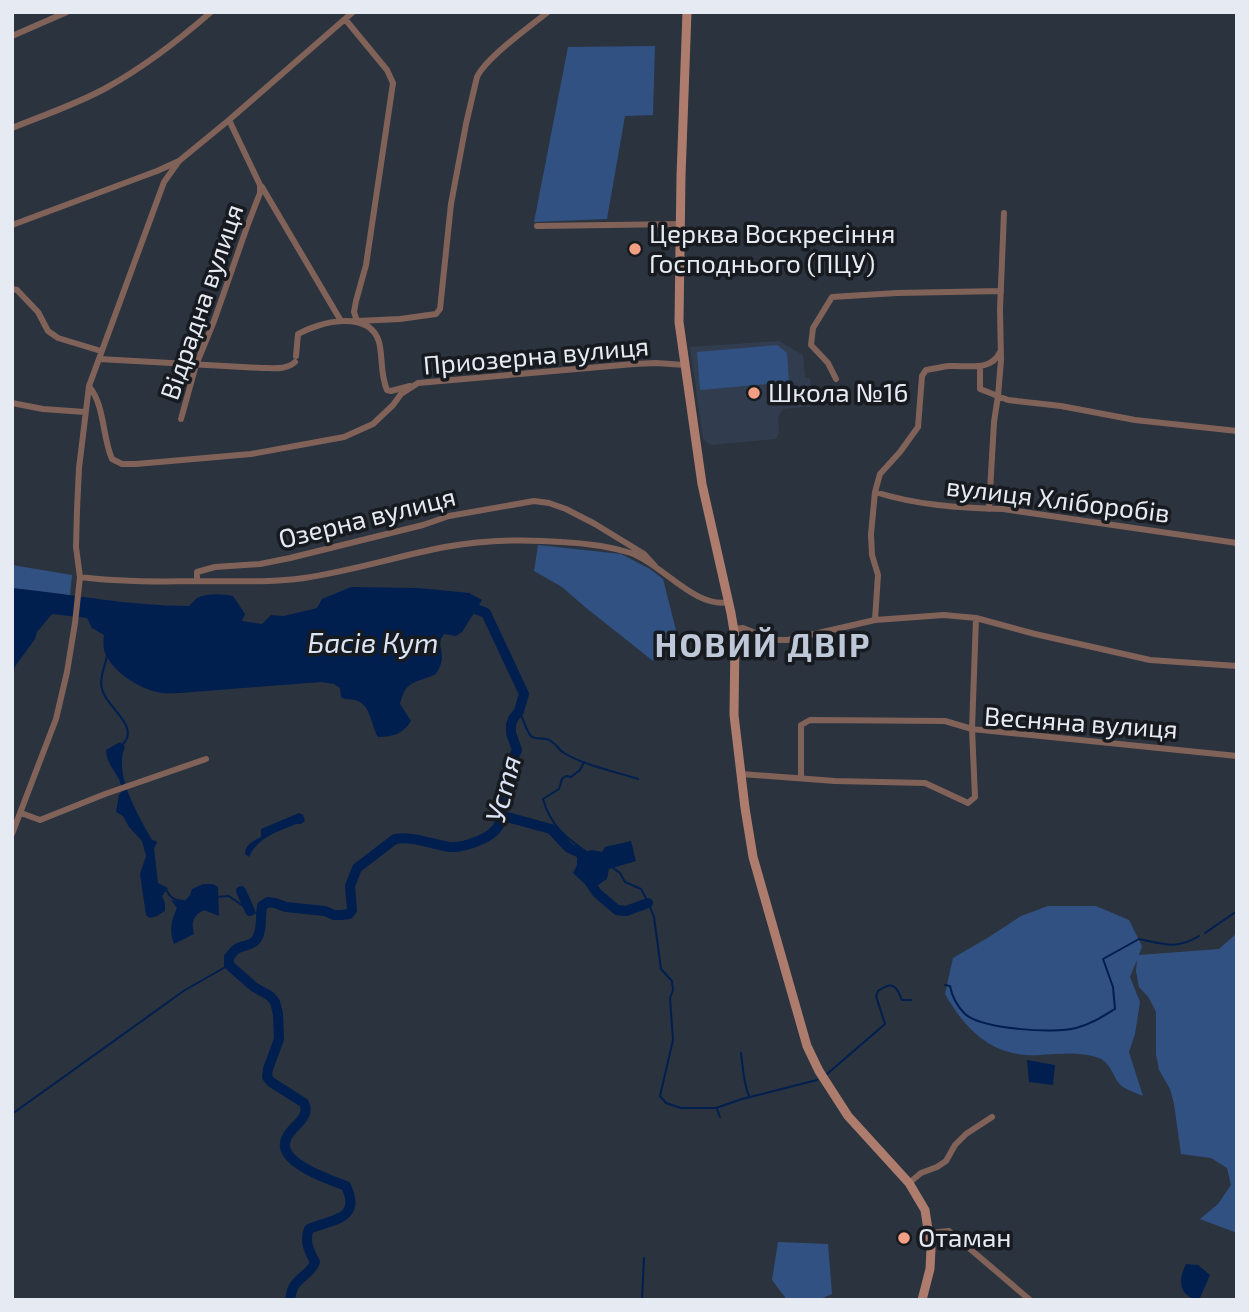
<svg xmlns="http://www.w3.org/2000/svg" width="1249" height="1312" viewBox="0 0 1249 1312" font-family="'Exo 2',sans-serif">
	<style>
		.built { fill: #313d4e }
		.green { fill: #315183 }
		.water { fill: #001f4f }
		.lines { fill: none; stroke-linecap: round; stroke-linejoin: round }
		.stream { stroke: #001f4f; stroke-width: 2 }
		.river { stroke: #001f4f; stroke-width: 10 }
		.minor { stroke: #816258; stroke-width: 6 }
		.secondary { stroke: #ad7c6d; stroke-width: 9 }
		.poi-dot { fill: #f39f84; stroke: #171b20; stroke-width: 2.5 }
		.labels { text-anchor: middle; stroke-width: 7; stroke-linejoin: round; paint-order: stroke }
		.poi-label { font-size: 26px; fill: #e6ebf3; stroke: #171b20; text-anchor: start }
		.street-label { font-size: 26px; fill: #e6ebf3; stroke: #171b20 }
		.water-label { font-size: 28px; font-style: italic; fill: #dae4f5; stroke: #171b20 }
		.district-label { font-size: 33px; font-weight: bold; letter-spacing: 2px; fill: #bec8d8; stroke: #171b20 }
	</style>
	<rect width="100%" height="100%" fill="#2b333f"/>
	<path class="built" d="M779 341 803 355 805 378H810L813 406 783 409 778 417 779 433 776 439 710 445 703 439 690 347Z"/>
	<path class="green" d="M655 46 653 115 625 116 607 219 534 222 568 47Z
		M777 345 787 353 789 382 700 390 697 352Z
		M538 545 621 554 650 569 663 579 680 646 661 645 653 661 585 607 562 587 534 571Z
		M12 565 72 575 70 596 12 588Z
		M1048 906H1096L1129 920 1142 946 1139 955 1219 949 1237 933V1233L1200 1219 1218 1204 1231 1185 1227 1168 1211 1158 1181 1154 1174 1104 1170 1089 1159 1070 1156 1054V1012L1149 998 1139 987 1136 971 1137 960 1130 977 1140 1002 1135 1034 1129 1052 1143 1096C1137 1093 1129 1091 1123 1087 1113 1080 1112 1063 1099 1058 1079 1051 1061 1054 1040 1055 994 1058 967 1032 945 994L953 958 989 937 1021 916Z
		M778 1242 828 1244 832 1294 818 1300H787L772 1280Z"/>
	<path class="water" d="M351 587 418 588 450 591 469 593 482 600 462 632 456 636 444 634C437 643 442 647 442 657 442 663 439 669 436 674 415 684 406 679 400 704L411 721C403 734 393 737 378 737 371 725 371 707 358 701 352 698 347 701 341 697L340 688 334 684 321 682 180 693C175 693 168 694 163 693 143 691 117 675 107 657 103 651 103 642 104 635L92 628 87 618 52 614 37 632 35 639 16 665 12 674V588C71 594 129 606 189 606 190 605 196 599 197 598 207 593 223 594 233 596L245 614 242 621 262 624 271 615 284 616 317 608 322 599Z
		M120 742 125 747C113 775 139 816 152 840L156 841 157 843 154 848 158 883 168 888 162 896 165 903V911L157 916 150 918 146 915 140 874 146 856 142 841 129 827 123 816 116 812 119 795 122 791C122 789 120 781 119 779 113 768 107 764 106 750Z
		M299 813 303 815 305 821 301 824H296C277 832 258 837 249 857L245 854C245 845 253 841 261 837V829Z
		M631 841 636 861 609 869 607 879 591 890 573 873 577 865V854L592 850 602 852 605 847Z
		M203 884H213L218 887 219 916 204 910C193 915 191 923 194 934L174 944C169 931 171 921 177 908L171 900 184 902 190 895 192 889Z
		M1027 1060 1055 1065 1053 1085 1029 1082Z
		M1186 1264 1198 1265 1210 1275 1199 1300C1178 1296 1178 1280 1186 1264Z"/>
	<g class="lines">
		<path class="stream" d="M107 656C105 666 99 678 102 689 106 708 143 727 121 746
			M519 711C523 718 527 732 531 736 537 741 546 736 552 742 557 745 559 750 564 753 586 766 614 771 638 779
			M584 762 580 770 571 777 566 776 562 779 559 789 543 799C550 825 566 838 588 853
			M613 868 620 873 625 882 641 889 647 900 654 917 661 969 672 981 673 990 670 998 673 1040 660 1096 666 1103 681 1108H716L742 1099 817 1080
			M167 891C171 899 175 900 184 901
			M217 897 229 896 250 911 260 914
			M1205 933 1237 911
			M945 985 950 986C952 997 957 1006 965 1014 982 1029 1054 1034 1076 1028 1091 1024 1102 1017 1115 1009L1113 987 1103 959 1139 939C1164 944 1176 950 1199 936
			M741 1053C743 1067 743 1082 749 1096
			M827 1074 885 1024 876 996 878 991C893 981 896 985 902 1000H911
			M717 1109 720 1117
			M12 1114 185 990 229 965
			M642 1300 644 1258"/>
		<path class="river" d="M500 815 551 829 569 848 580 853 587 863 591 884 597 893 617 910 626 911 648 903
			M241 891 250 911
			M290 1300C291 1296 291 1292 293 1288 298 1277 311 1274 315 1262 309 1251 304 1241 309 1229 332 1219 362 1220 346 1186 331 1180 288 1166 285 1147 282 1129 313 1121 304 1103L271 1082 267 1077 268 1069 279 1039 278 1014 275 1002 270 996 254 987 229 965V957C232 954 234 950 238 948 243 946 251 945 255 941 263 933 260 916 262 906L268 902 275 903 286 907 325 911 334 915H342L349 914 352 910 350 886 357 868 395 839C413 836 431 844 449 847 463 848 496 838 500 822 502 814 499 804 500 795 502 780 511 764 517 750L511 733V725L513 719 519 711 524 694 486 613 463 604"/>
		<path class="minor" d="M345 19 387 70 393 83 366 265 356 301 354 312 357 321 400 319 436 314 440 309 451 204 466 124 477 77C486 58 530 26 548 12
			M12 36 67 12
			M12 128C44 115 77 104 106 88 144 67 179 40 211 12
			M262 187 341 321
			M12 225 157 171 179 161 229 120 353 12
			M537 226 681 224
			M12 289 17 290 38 312 48 331 58 338 101 351
			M296 356 298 334C319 322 369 309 379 342 383 357 380 374 387 390L391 391 410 386
			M99 359 262 368C273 368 287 370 295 362
			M980 366V389L1008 400 1061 406 1135 420 1237 431
			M836 379 828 363 811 345 813 328 832 297 897 293 1001 291
			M89 386C105 406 102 436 112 459L122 464H136L251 454 344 437 373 424 393 405 401 394 418 383 634 364 656 363 685 365
			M12 403 43 409 85 412
			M181 419 196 365 214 321 248 224 260 193V185L229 120
			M875 492C916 505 959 508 1003 509L1237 543
			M989 509 994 422 998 396 1001 360 1000 309 1004 213
			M80 577C119 582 158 582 197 581V572L215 567 260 564 290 558 423 525 449 516 534 501 549 503 566 509 595 524 644 554 655 566
			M197 581C233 581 269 583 304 578 352 571 398 556 445 547 484 540 524 539 562 542 583 543 611 547 631 553 662 564 695 609 729 602
			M875 620 878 575 872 555 871 534 875 492 880 474 900 452 918 427 922 376 926 370C933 369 941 367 949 366 967 365 991 372 1000 352
			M734 629 743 628 773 640H788L875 620 944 615 976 618 1035 634 1150 660 1237 666
			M741 774 835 781 925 783 968 803 975 797 972 729 1237 756
			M801 778V725L810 720 945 721 972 729 976 618
			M21 813 40 820 105 794 206 759
			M12 834 56 719 67 672 75 623 80 577 76 547 77 510 79 468 89 386 164 182 179 161
			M909 1183 921 1173 937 1167 946 1161 955 1145 966 1134 992 1117
			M928 1233 949 1231 1030 1300"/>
		<path class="secondary" d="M687 12 681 176 679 322 702 484 731 613 735 637 734 715 745 808 753 857 807 1046 819 1071 848 1116 909 1183 925 1210 931 1249 930 1269 922 1300"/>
	</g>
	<g class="poi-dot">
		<circle cx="635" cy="249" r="7"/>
		<circle cx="754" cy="393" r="7"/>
		<circle cx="904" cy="1238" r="7"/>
	</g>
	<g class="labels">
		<g class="poi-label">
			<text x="649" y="243">Церква Воскресіння<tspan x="649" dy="30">Господнього (ПЦУ)</tspan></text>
			<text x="768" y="402">Школа №16</text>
			<text x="918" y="1247">Отаман</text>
		</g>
		<g class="street-label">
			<text transform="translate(202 302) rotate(-71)" y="9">Відрадна вулиця</text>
			<text transform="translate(536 356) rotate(-5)" y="9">Приозерна вулиця</text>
			<text transform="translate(1058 500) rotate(7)" y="9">вулиця Хліборобів</text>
			<text transform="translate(367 518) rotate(-14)" y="9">Озерна вулиця</text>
			<text transform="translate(1081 723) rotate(4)" y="9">Весняна вулиця</text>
		</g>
		<g class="water-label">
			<text x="373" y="653">Басів Кут</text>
			<text transform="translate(503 789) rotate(-75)" y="10">Устя</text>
		</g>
		<g class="district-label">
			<text x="763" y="657">НОВИЙ ДВІР</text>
		</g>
	</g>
	<rect width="1249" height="1312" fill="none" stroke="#e6ebf3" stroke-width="28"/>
</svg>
